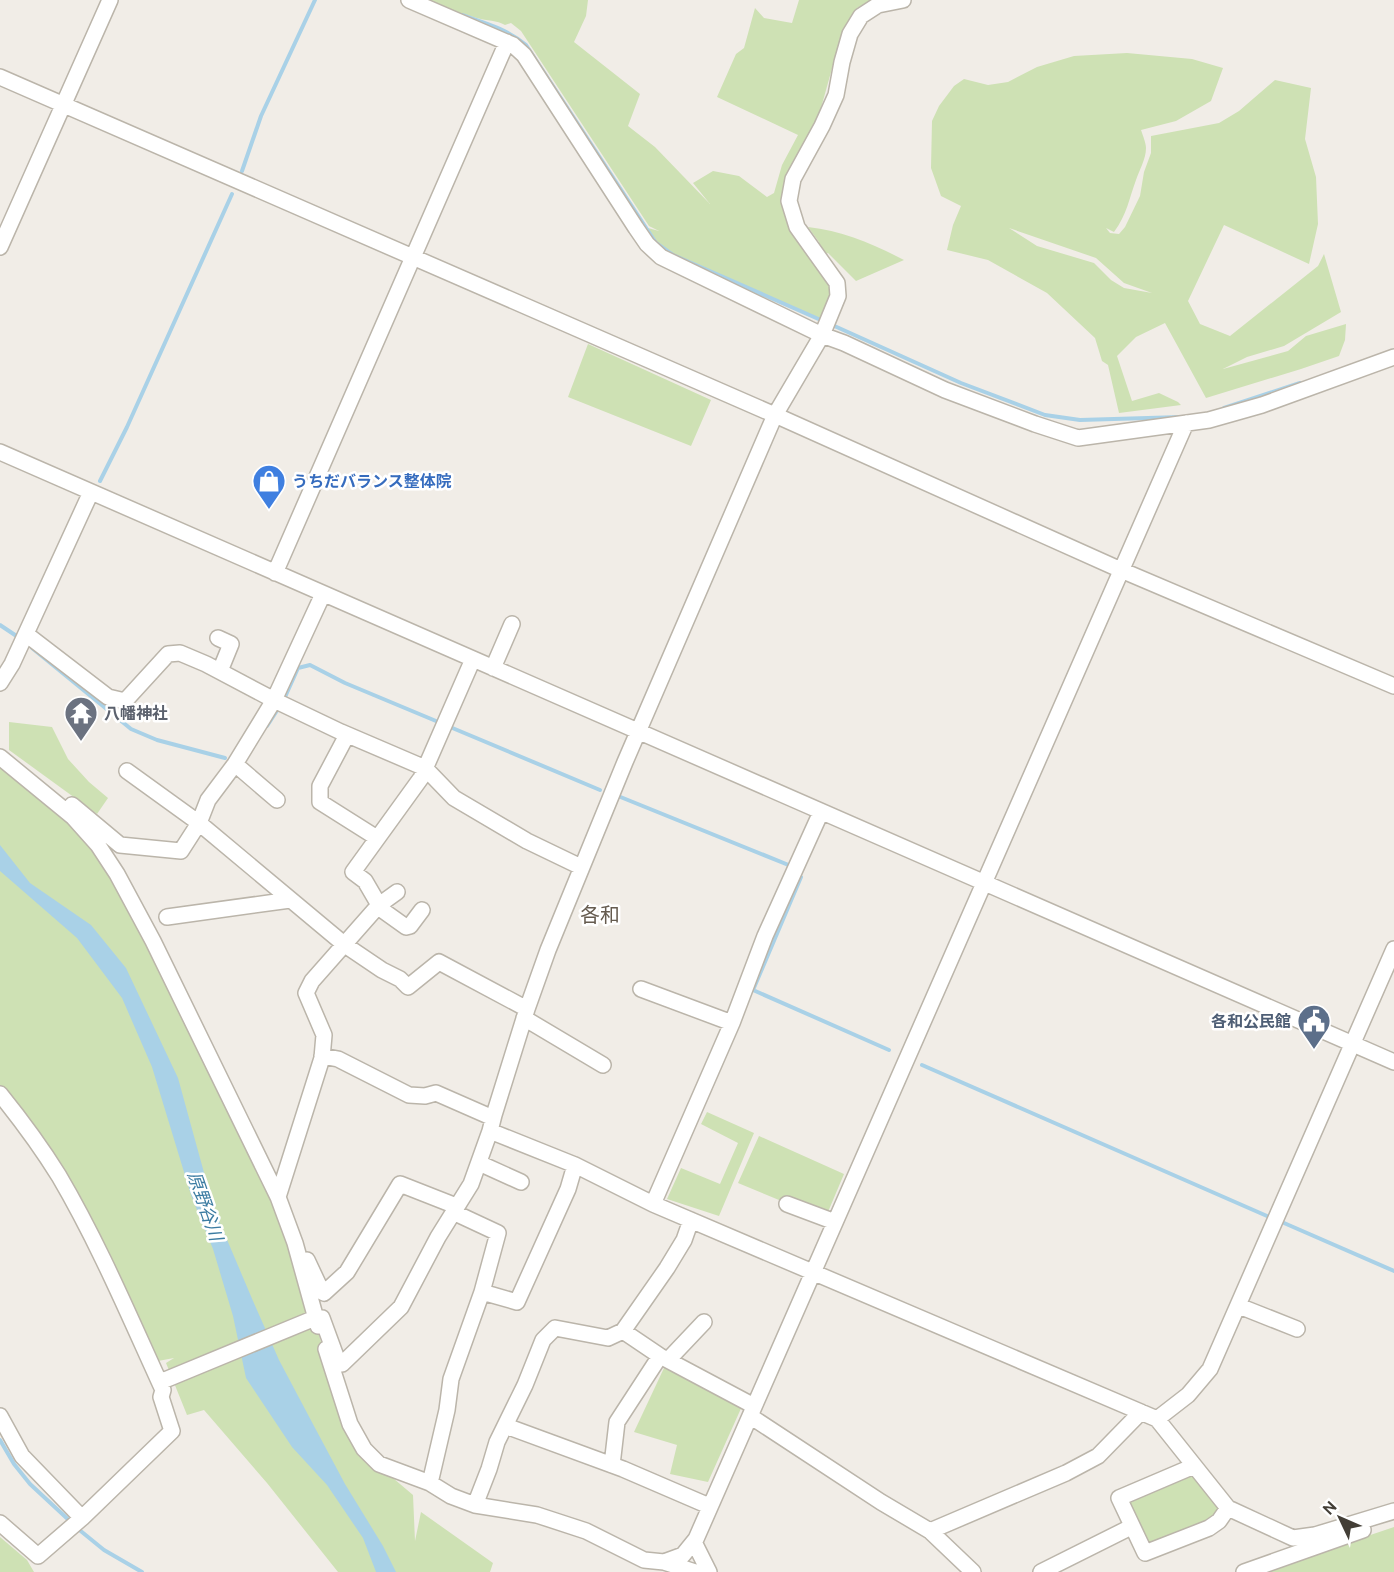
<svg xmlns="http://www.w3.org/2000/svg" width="1394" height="1572" viewBox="0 0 1394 1572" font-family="Ubuntu,'Noto Sans JP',sans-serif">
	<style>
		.green { fill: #cee1b4; fill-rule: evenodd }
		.water { fill: #a9d1e7 }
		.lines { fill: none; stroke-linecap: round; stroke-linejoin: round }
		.stream { stroke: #a9d1e7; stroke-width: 4 }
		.minor-casing { stroke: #bbb5aa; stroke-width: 18 }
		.minor { stroke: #fff; stroke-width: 15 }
		.labels { text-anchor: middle; stroke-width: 5; stroke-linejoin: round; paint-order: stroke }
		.shop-label { font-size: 16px; font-weight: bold; fill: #366cbe; stroke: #fff; text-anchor: start }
		.worship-label { font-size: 16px; font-weight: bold; fill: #5b616d; stroke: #fff; text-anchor: start }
		.service-label { font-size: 16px; font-weight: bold; fill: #4e5e75; stroke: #fff; text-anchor: end }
		.water-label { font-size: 18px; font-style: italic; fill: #3c7ca2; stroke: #fff }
		.quarter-label { font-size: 20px; fill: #655b4f; stroke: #fff }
	</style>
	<rect width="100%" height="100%" fill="#f1ede7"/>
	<path class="green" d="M422 0H588L586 16 574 42 640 94 628 126 655 147 710 204 693 183 713 171 739 176 767 197 774 193 782 165 798 135 717 97 736 54 744 48 755 8 764 18 792 23 799 0H872L857 8 838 47 814 133 784 191 817 253 819 242 808 227C843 231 873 244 904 260L856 281 828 253 815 260C834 285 836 292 820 320L695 268 663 252 648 228 659 231 649 226 521 31 511 23 505 25C497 20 487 21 477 18 458 13 441 7 422 0Z
		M1127 53 1192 59 1223 68 1211 101 1176 121 1141 130C1143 136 1146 143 1146 148 1146 159 1139 171 1136 180 1129 199 1127 214 1114 232L1106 228 1110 233 1119 234 1125 227 1140 196 1144 172 1151 153V136L1219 123 1239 111 1275 80 1311 88 1305 139 1316 177 1318 224 1309 264 1224 225 1188 301 1200 324 1230 336 1318 266 1324 254 1341 312 1284 346 1247 357 1223 369 1288 351 1306 336 1346 324 1345 340 1339 356 1301 369 1206 398 1165 323 1136 337 1117 356 1132 401 1159 393 1178 402 1181 405 1119 413 1108 365 1102 361 1095 338 1047 293 988 260 947 250 953 225 961 206 941 196 931 168 932 121 939 106 954 86 964 79 988 85 1008 82 1037 67 1074 56ZM1009 228 1096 258 1124 283 1152 293 1124 288 1111 280 1094 263 1037 246Z
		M588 344 711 400 691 446 568 397Z
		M9 722 52 727 68 759 89 782 108 798 97 814 9 750Z
		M0 761 90 836 278 1197 346 1426 354 1445 413 1495 415 1541 421 1512 493 1563 490 1572H338L267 1483 204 1410 187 1415 166 1363 174 1358 158 1361 103 1241 23 1123 0 1101Z
		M707 1112 754 1133 719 1216 667 1199 681 1168 720 1184 738 1143 701 1124Z
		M759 1136 844 1174 825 1219 738 1183Z
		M664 1368 743 1404 708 1482 670 1474 677 1445 634 1432Z
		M1194 1470 1224 1509 1217 1519 1146 1550 1122 1500Z
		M1394 1527V1572H1261Z
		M0 1537 27 1560 34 1572H0Z"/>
	<path class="water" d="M0 845 30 883 91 925 126 968 178 1078 214 1209 253 1301 279 1360 314 1426 345 1484 383 1546 396 1572H376L363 1538 327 1485 292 1447 246 1378 233 1316 213 1249 191 1195 152 1067 122 998 77 938 0 871Z"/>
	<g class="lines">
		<path class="stream" d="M462 15C485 23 507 29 526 45L656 243 673 255 823 321
			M242 171 261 116 315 0
			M830 324 961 383 1045 415 1080 420 1182 417
			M1224 408 1300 383
			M100 481 127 427 232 194
			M0 625 18 637
			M32 648 131 729 157 740 225 758
			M285 697 298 668 310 665 345 683 436 721
			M267 726 278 709
			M450 727 600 790
			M618 796 791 866
			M801 877 753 990 889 1050
			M922 1065 1267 1216
			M1284 1223 1394 1271
			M0 1440 14 1464 30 1484 72 1523
			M77 1528 104 1550 142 1572"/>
		<defs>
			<path id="minor" d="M409 0 513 45 524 55 636 228 647 244 661 257 822 335 844 343 945 390 1035 424 1078 438 1209 420 1262 405 1394 357
				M0 77 775 415 1121 570 1394 686
				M0 247 110 0
				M0 452 1394 1062
				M275 573 507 42
				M26 634 108 697 125 701 168 654 180 653 206 664 274 700 341 732 425 768 454 798 527 841 581 867
				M218 638 231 644 220 671
				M493 668 512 624
				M0 683 12 664 91 492
				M347 735 320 786V802L377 838
				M0 757 73 817 98 845 117 874 153 941 278 1197 295 1243 318 1326
				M235 764 277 800
				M127 771 199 823 345 945 382 970 400 979 408 987 439 962 527 1009
				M72 805 120 845 181 851 199 823 208 800 235 764 274 700 323 594
				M379 905 397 892
				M378 907 406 927 410 926 422 910
				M167 917 290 900
				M641 989 732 1023
				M524 1018 603 1065
				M322 1056 338 1059 409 1095 425 1096 436 1093 493 1118
				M0 1094C21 1120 41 1147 59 1176 99 1244 130 1318 163 1390L161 1397 172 1431 82 1518 38 1556 0 1523
				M490 1131 575 1165 653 1204 1157 1419 1228 1508 1219 1521 1209 1528 1145 1553 1119 1498 1194 1466
				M479 1163 521 1182
				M278 1197 322 1058 324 1035 306 993 312 981 379 905 365 881 353 872 421 778 473 659
				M653 1204 732 1023 765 936 821 812
				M787 1204 835 1222
				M307 1260 322 1292 324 1293 347 1272 400 1184 456 1206
				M482 1292 517 1302 568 1189 575 1165
				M1239 1306 1297 1329
				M623 1331 660 1356 754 1406
				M326 1349 350 1424 364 1449 379 1464 430 1483 451 1496 475 1505 537 1515 586 1531 644 1560 664 1562 695 1572
				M668 1360 704 1322
				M160 1382 315 1318H322L337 1359 342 1364 401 1307 438 1237 471 1184 490 1131 494 1115 527 1009 548 950 625 762 775 415 822 335 838 296 837 283 797 227 789 201 793 179 822 126 836 95 842 62 850 34 861 16 878 5 903 0
				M0 1416 22 1456 82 1518
				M750 1416 881 1502 930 1531 973 1572
				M1157 1419 1188 1395 1210 1369 1394 949
				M506 1426 623 1469 709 1506
				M612 1465 617 1422 660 1356
				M430 1483 447 1410 451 1379 482 1292 498 1233 453 1212
				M475 1505 489 1469 497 1442 525 1385 543 1340 555 1328 608 1338 623 1331 667 1268 684 1240 691 1220
				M1228 1508 1293 1538 1315 1535 1394 1511
				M930 1531 1066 1473 1098 1456 1141 1412
				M694 1542 709 1572
				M664 1562 683 1555 696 1539 1186 423
				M1041 1572 1131 1527
				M1244 1572 1363 1530"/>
		</defs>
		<use href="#minor" class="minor-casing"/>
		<use href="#minor" class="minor"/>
	</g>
	<defs>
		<symbol id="shop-pin" viewBox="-11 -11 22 30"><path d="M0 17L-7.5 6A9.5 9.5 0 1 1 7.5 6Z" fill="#3f7fe0" stroke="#fff"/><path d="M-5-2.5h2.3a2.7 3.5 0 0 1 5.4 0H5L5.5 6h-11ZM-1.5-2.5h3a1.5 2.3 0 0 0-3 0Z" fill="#fff"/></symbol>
		<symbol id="temple-pin" viewBox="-11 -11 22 30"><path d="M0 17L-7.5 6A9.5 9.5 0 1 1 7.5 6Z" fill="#6b7280" stroke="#fff"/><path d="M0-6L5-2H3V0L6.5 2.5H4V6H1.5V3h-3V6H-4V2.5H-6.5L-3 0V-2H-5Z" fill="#fff"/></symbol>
		<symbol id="civic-pin" viewBox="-11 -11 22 30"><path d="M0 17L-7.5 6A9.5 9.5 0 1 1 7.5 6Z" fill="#5c6f8a" stroke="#fff"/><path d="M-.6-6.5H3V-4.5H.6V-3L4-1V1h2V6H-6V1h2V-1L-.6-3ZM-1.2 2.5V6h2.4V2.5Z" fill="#fff"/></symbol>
	</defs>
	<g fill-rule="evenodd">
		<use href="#shop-pin" x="250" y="462" width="38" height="52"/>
		<use href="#temple-pin" x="62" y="694" width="38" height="52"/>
		<use href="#civic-pin" x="1295" y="1002" width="38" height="52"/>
	</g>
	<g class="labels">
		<g class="shop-label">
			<text x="292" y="487">うちだバランス整体院</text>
		</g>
		<g class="worship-label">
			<text x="104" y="719">八幡神社</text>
		</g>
		<g class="service-label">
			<text x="1291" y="1027">各和公民館</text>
		</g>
		<g class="water-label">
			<text transform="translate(205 1206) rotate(71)" y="6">原野谷川</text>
		</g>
		<g class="quarter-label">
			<text x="600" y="922">各和</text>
		</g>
	</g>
	<g transform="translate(1340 1518) rotate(314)" stroke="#ffffff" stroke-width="4.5" paint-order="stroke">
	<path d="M0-4.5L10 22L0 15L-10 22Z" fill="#433e36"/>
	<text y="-9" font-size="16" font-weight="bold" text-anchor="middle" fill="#433e36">N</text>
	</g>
</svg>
